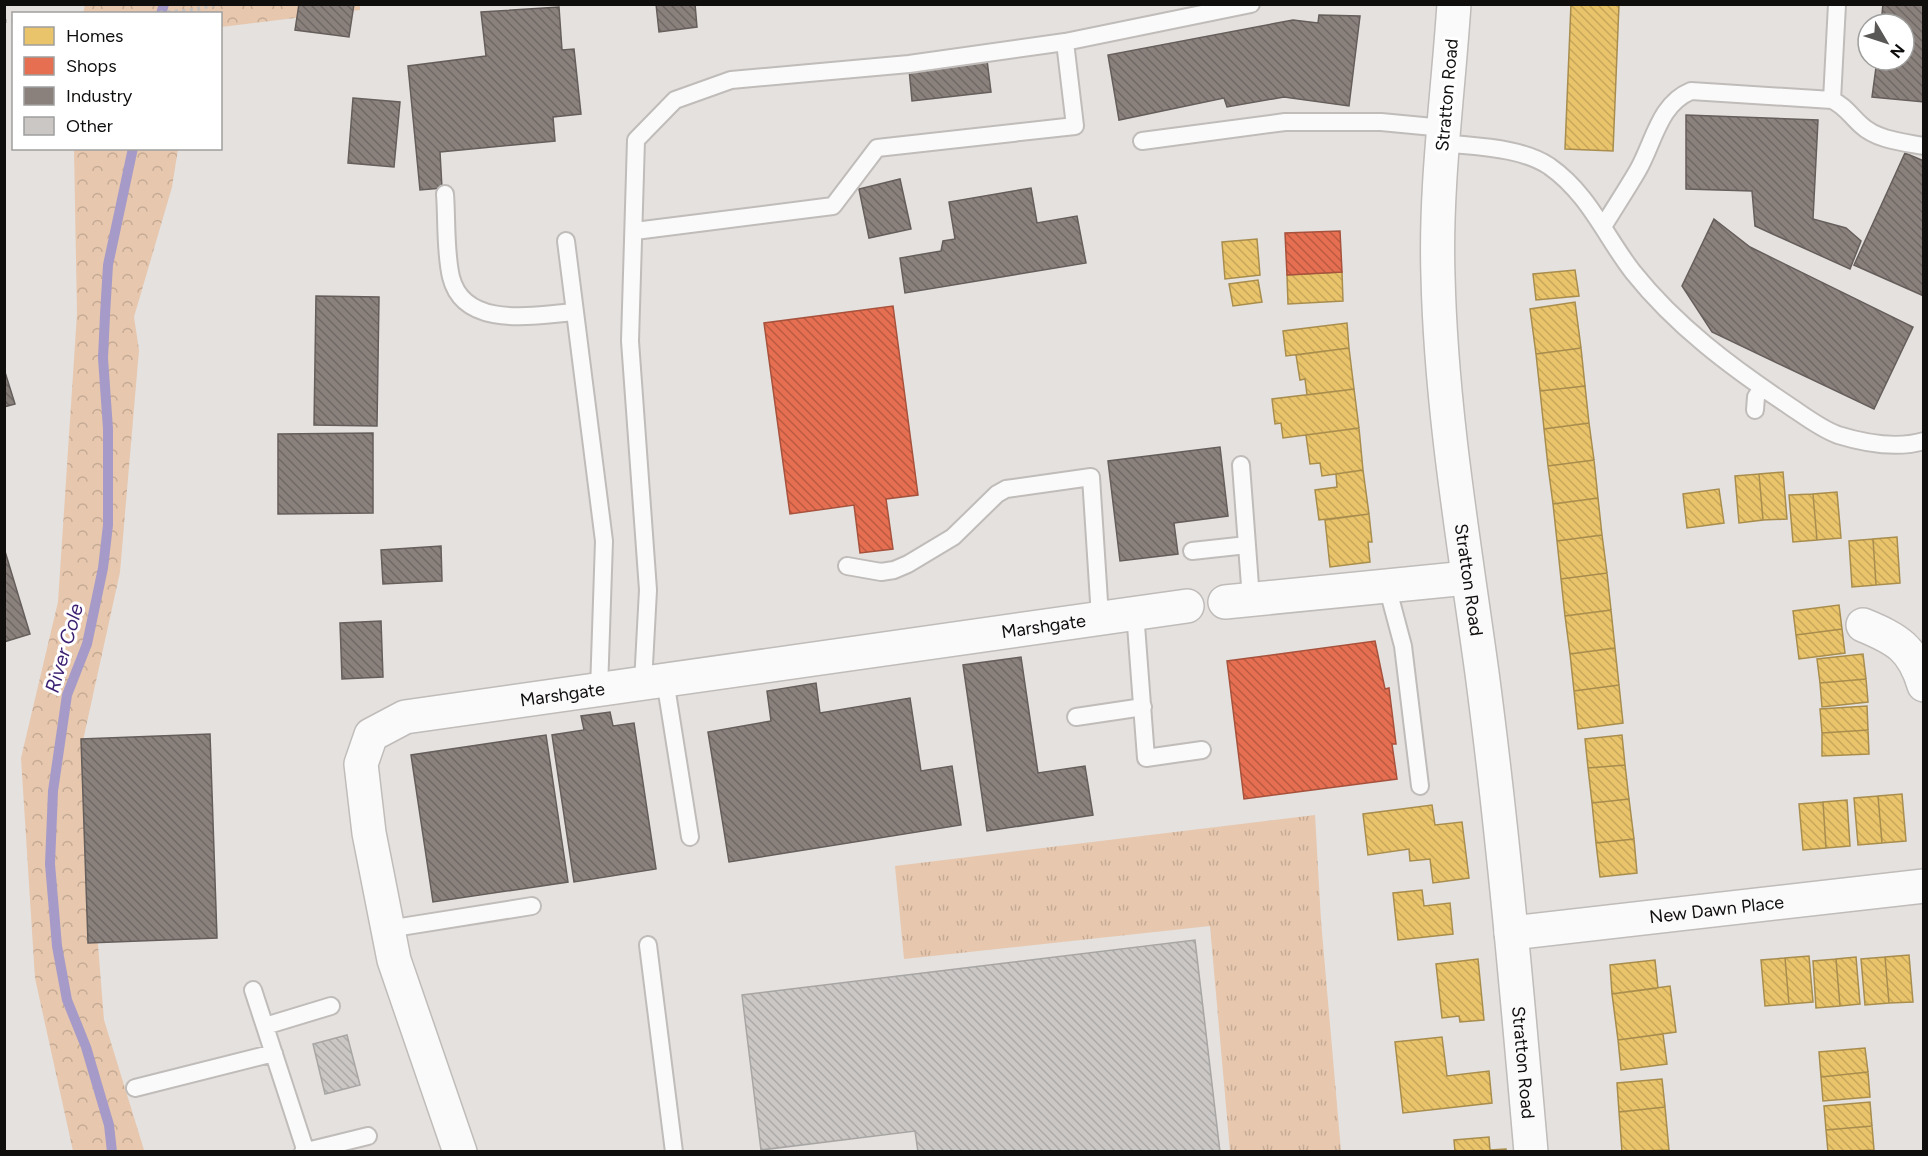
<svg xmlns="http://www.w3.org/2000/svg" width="1928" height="1156" viewBox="0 0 1928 1156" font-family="Figtree,sans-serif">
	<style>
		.grass { fill: url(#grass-tufts) }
		.forest { fill: url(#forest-crowns) }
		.homes { fill: url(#homes-back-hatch); stroke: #a88d4e; stroke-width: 1.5 }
		.shops { fill: url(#shops-back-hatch); stroke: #a6523d; stroke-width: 1.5 }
		.industry { fill: url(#industry-back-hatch); stroke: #655e5b; stroke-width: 1.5 }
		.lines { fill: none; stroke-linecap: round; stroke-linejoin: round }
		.stream { stroke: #a69ac8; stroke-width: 10 }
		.building { fill: url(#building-back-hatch); stroke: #a8a6a4; stroke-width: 1.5 }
		.lane-casing { stroke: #bfbcba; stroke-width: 20 }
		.street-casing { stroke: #bfbcba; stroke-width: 36 }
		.secondary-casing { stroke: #bfbcba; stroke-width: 36 }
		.path { stroke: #c2c1c0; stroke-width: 4; stroke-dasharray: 3 4.5; stroke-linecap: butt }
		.lane { stroke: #fbfafa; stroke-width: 16 }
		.street { stroke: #fbfafa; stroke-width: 33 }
		.secondary { stroke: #fbfafa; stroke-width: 33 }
		.labels { text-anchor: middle; stroke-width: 6; stroke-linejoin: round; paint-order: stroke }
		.street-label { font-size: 18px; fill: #100e0d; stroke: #fff }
		.water-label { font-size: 20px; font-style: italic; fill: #3b1f70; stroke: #fff }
	</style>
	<defs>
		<pattern id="grass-tufts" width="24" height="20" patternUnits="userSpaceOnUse" patternTransform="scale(1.5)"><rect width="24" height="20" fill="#e7c7ae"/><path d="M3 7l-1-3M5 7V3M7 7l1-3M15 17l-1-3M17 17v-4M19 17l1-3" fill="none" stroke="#c5aa94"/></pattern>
		<pattern id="forest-crowns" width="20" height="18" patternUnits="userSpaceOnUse" patternTransform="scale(1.5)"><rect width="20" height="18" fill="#e7c7ae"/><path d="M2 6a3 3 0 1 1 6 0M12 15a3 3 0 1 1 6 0" fill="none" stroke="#c5aa94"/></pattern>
		<pattern id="homes-back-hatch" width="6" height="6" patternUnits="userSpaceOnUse" patternTransform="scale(1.5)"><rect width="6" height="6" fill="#e9c46a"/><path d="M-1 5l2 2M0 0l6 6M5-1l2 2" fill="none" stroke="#c7a75b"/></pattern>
		<pattern id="shops-back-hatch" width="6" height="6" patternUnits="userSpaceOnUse" patternTransform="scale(1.5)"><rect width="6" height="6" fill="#e76f51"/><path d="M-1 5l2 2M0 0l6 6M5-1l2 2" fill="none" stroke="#ba5a42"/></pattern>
		<pattern id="industry-back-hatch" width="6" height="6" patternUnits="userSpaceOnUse" patternTransform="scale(1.5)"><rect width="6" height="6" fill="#8a817c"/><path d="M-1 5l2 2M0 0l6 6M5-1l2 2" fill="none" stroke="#6f6864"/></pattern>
		<pattern id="building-back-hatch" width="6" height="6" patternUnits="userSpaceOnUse" patternTransform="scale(1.5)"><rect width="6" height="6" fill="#cac7c5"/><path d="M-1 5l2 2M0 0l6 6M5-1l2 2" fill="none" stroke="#acaaa8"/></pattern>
	</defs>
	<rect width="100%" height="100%" fill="#e4e1de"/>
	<path class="grass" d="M1315 815 1321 921 1341 1151H1230L1210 926 904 959 895 866Z"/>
	<path class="forest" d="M85 4 360 5V10L221 27 220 14H83Z
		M74 149H178L172 187 134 317 139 350 120 572 82 745 104 1020 144 1150 141 1151H73L35 978 21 758 58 602 77 314Z"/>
	<path class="homes" d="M1571 4H1619L1613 151 1565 149Z
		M1257 239 1260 275 1225 279 1222 242Z
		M1575 270 1579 296 1536 300 1533 274Z
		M1342 272 1343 301 1288 304 1287 275Z
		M1258 280 1262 302 1233 306 1229 284Z
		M1575 302 1581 348 1536 354 1530 309Z
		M1347 323 1349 348 1286 356 1283 331Z
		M1349 348 1354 389 1307 395 1305 379 1300 380 1296 355Z
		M1581 348 1585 386 1540 391 1536 354Z
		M1585 386 1589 423 1544 429 1540 391Z
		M1354 389 1359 428 1283 438 1281 423 1275 424 1272 399Z
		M1589 423 1594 460 1548 466 1544 429Z
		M1359 428 1363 470 1322 476 1320 463 1310 464 1306 435Z
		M1594 460 1598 498 1553 504 1548 466Z
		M1363 470 1369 514 1319 520 1315 490 1337 487 1336 474Z
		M1783 472 1787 519 1763 520 1759 474Z
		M1759 474 1763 520 1739 523 1735 476Z
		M1719 489 1724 523 1687 528 1683 494Z
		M1837 492 1841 538 1817 540 1813 494Z
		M1813 494 1817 540 1793 542 1789 495Z
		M1598 498 1602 535 1557 541 1553 504Z
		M1369 514 1372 542H1368L1370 562 1330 567 1325 520Z
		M1602 535 1607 573 1561 579 1557 541Z
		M1897 537 1900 583 1876 585 1873 539Z
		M1873 539 1876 585 1852 587 1849 541Z
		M1607 573 1611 610 1565 616 1561 579Z
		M1839 605 1842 629 1796 635 1793 611Z
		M1611 610 1615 648 1570 654 1565 616Z
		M1842 629 1845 653 1799 659 1796 635Z
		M1615 648 1619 685 1574 691 1570 654Z
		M1863 654 1866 679 1820 683 1817 659Z
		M1866 679 1868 702 1822 707 1820 683Z
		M1619 685 1623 723 1578 729 1574 691Z
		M1867 706 1868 730 1822 733 1820 709Z
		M1868 730 1869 754 1822 756V733Z
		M1622 735 1625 765 1588 768 1585 739Z
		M1625 765 1629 799 1592 803 1588 768Z
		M1902 794 1906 841 1882 843 1878 796Z
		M1878 796 1882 843 1858 845 1854 798Z
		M1629 799 1634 839 1596 843 1592 803Z
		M1847 800 1850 846 1826 848 1823 802Z
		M1823 802 1826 848 1803 850 1799 804Z
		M1432 805 1435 825 1462 822 1469 878 1433 883 1430 859 1410 861 1409 849 1368 855 1363 814Z
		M1634 839 1637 873 1600 877 1596 843Z
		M1422 890 1424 906 1450 903 1453 934 1398 940 1393 893Z
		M1909 955 1913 1002 1889 1003 1885 957Z
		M1809 956 1813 1002 1789 1004 1785 958Z
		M1856 957 1860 1004 1840 1006 1836 959Z
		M1885 957 1889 1003 1865 1005 1861 959Z
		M1785 958 1789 1004 1765 1006 1761 960Z
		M1478 959 1484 1020 1460 1022 1459 1016 1442 1018 1436 964Z
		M1836 959 1840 1006 1816 1008 1813 961Z
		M1655 960 1658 988 1612 994 1610 965Z
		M1670 986 1676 1032 1618 1040 1612 994Z
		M1663 1034 1667 1064 1621 1070 1618 1040Z
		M1442 1037 1447 1076 1489 1071 1492 1103 1403 1113 1395 1042Z
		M1865 1048 1868 1072 1821 1077 1819 1052Z
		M1868 1072 1870 1097 1823 1101 1821 1077Z
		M1662 1079 1665 1107 1619 1112 1617 1083Z
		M1870 1102 1872 1126 1826 1130 1824 1106Z
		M1665 1107 1669 1150 1622 1152 1619 1112Z
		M1872 1126 1874 1150 1828 1152 1826 1130Z
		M1489 1137 1490 1150 1506 1149V1152H1455L1454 1140Z"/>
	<path class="shops" d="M1340 231 1342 272 1287 275 1285 233Z
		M893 306 918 495 886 499 893 549 860 553 854 505 790 514 764 323Z
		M1375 641 1385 689 1389 688 1396 744H1392L1397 779 1244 799 1227 661Z"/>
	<path class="industry" d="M299 4H354L349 37 295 30Z
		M656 4H695L697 27 659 32Z
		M1883 4H1924V102L1872 97 1877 60H1904V24H1881Z
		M559 7 562 50 574 49 581 114 553 117 555 141 440 152 442 188 420 190 408 66 486 56 481 12Z
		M1319 15 1360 16 1349 106 1284 97 1227 107 1224 98 1119 120 1108 55 1293 20 1318 23Z
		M987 60 991 92 912 101 909 69Z
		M353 98 400 102 394 167 348 163Z
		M1686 115 1818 120 1813 219 1846 228 1861 241 1850 269 1755 226 1752 191 1686 189Z
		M1905 153 1924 161V296L1854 265Z
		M900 179 911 229 869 238 859 189Z
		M1031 188 1037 223 1077 216 1086 263 905 293 900 258 941 251 943 241 955 239 949 202Z
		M1714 219 1750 247 1913 327 1874 409 1712 332 1682 286Z
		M316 296 379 297 377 426 314 425Z
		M4 369 15 404 4 407Z
		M373 433V513L278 514V434Z
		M1220 447 1228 516 1174 523 1178 554 1120 561 1108 461Z
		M441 546 442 581 383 584 381 550Z
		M4 548 30 634 4 642Z
		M381 621 383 677 342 679 340 623Z
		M1021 657 1038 773 1085 766 1093 815 987 831 963 665Z
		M816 683 820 713 910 698 921 771 952 766 961 825 729 862 708 732 771 721 767 691Z
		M610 712 613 726 634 723 656 869 574 882 552 735 584 730 581 716Z
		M210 734 217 938 88 943 81 739Z
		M546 735 568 882 433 902 411 755Z"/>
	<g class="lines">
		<path class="stream" d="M161 14 164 4
			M112 1152 109 1125 86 1047 67 1000 57 946 50 864 53 791 67 695 87 644 103 568 108 525V429L103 358 105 315 108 265 133 148"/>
	</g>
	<path class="building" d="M1195 940 1220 1152H918L915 1131 761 1150 742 995Z
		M347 1035 360 1085 325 1094 313 1044Z"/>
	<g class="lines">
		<defs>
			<path id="lane" d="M1832 100 1837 4
				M1142 141 1285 122H1381L1444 128
				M1443 143C1476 147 1520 147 1549 166 1589 194 1605 236 1633 272 1676 326 1731 367 1788 405 1803 415 1821 429 1838 435 1864 443 1897 449 1924 441
				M445 194C447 220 445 251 451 277 464 330 535 315 575 312
				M1604 225C1615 207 1627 189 1638 170 1654 142 1659 104 1691 91L1832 100C1845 106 1850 115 1861 125 1877 140 1902 142 1924 146
				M635 231 833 206 877 148 1075 126 1065 42
				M566 241 604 541 599 690
				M1755 410 1756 397 1762 388
				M1241 465 1251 599
				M1192 551 1247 545
				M847 566 881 572 894 570 908 564 953 537 997 494 1006 489 1091 477 1100 617
				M1387 586 1403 646 1420 786
				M1135 612 1146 758 1202 750
				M665 680 690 837
				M643 683 648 590 630 341 636 140 675 100 731 80 909 64 1065 42 1251 4
				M1076 717 1143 707
				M388 929 532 906
				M648 945 674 1152
				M253 990 306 1152
				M265 1026 331 1006
				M135 1088 274 1053
				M303 1152 368 1136"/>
			<g id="street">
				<path d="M1225 602 1467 578"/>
				<path d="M1863 625C1897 639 1913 648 1924 685"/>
				<path id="s1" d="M1511 933 1924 886"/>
				<path id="s2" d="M460 1152 394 960 369 833 361 764 371 735 405 717 1187 606"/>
			</g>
			<g id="secondary">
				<path id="s3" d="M1454 4C1448 95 1435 186 1438 276 1441 409 1464 542 1482 673 1503 832 1517 992 1531 1152"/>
			</g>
		</defs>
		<use href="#lane" class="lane-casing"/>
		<use href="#street" class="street-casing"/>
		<use href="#secondary" class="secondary-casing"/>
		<path class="path" d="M145 14 193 10 217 4
			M4 21H14"/>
		<use href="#lane" class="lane"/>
		<use href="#street" class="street"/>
		<use href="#secondary" class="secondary"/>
	</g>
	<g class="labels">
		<g class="street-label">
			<text transform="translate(1447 95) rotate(-85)" y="6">Stratton Road</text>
			<text dy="6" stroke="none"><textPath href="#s3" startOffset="578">Stratton Road</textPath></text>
			<text dy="6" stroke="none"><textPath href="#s2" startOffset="1116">Marshgate</textPath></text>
			<text dy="6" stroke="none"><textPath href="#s2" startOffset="630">Marshgate</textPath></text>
			<text dy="6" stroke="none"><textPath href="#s1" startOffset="207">New Dawn Place</textPath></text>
			<text dy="6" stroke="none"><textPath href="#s3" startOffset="1064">Stratton Road</textPath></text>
		</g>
		<g class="water-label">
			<text transform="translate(64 648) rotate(-74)" y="7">River Cole</text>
		</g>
	</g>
	<rect width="1928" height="1156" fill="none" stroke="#100e0d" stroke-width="12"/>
	<rect x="12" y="12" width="210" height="138" fill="#ffffff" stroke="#9f9f9e" stroke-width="1.5"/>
	<rect x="24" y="27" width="30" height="18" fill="#e9c46a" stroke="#9f9f9e" stroke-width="1.5"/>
	<text x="66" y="42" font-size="18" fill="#100e0d">Homes</text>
	<rect x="24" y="57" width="30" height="18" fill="#e76f51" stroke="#9f9f9e" stroke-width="1.5"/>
	<text x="66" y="72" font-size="18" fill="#100e0d">Shops</text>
	<rect x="24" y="87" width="30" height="18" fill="#8a817c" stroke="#9f9f9e" stroke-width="1.5"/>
	<text x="66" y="102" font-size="18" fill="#100e0d">Industry</text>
	<rect x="24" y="117" width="30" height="18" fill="#cac7c5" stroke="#9f9f9e" stroke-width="1.5"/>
	<text x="66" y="132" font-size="18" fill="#100e0d">Other</text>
	<g transform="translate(1886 42) rotate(129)"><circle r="28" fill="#ffffff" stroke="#9f9f9e" stroke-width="1.5"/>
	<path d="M0-4.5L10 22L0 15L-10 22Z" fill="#5a5856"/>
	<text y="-9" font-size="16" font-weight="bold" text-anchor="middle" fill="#100e0d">N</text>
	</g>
</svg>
